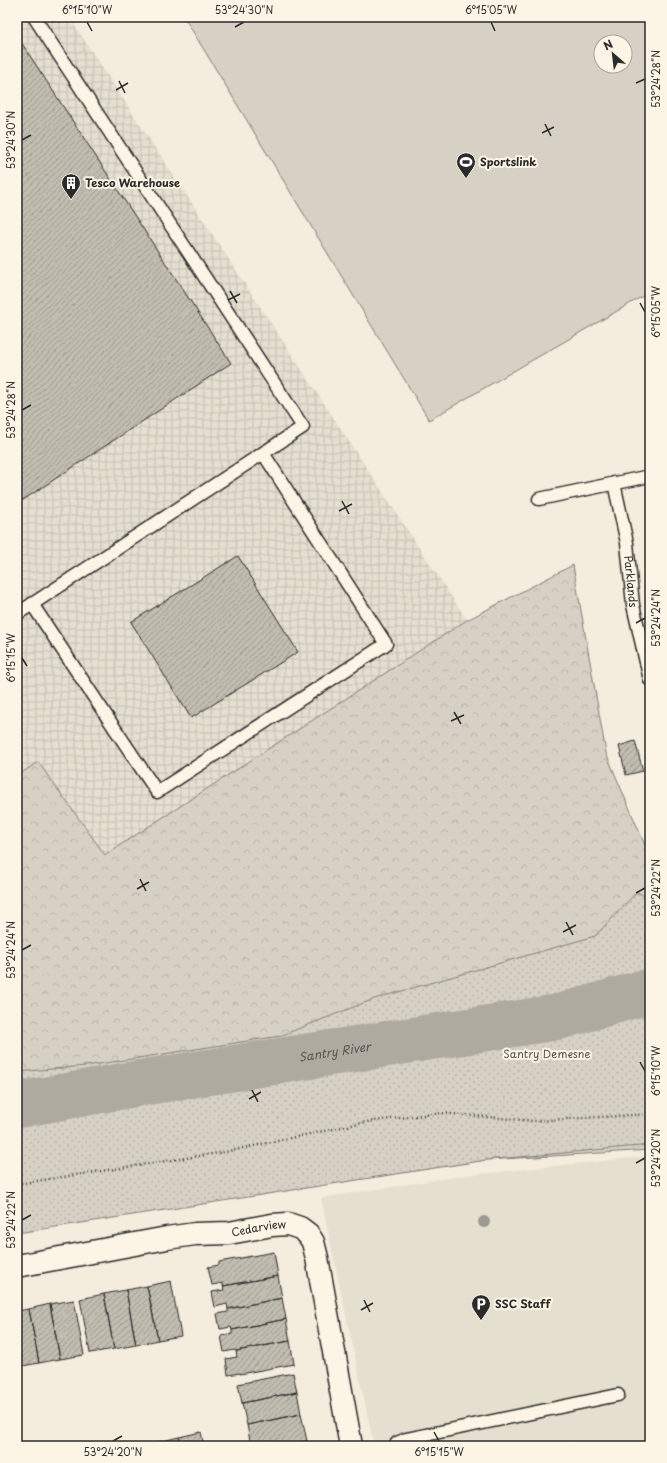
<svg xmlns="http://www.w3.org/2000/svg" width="667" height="1463" viewBox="0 0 667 1463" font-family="'Playpen Sans',sans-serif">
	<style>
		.built { fill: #e5dfd0 }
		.industrial { fill: url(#industrial-grid) }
		.green { fill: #d6d1c4; stroke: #807e78; fill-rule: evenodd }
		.forest { fill: url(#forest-crowns); stroke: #807e78 }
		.park { fill: url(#park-dots); stroke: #807e78 }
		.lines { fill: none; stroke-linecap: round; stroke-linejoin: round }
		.river { stroke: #afaaa0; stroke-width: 46 }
		.building { fill: url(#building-hatch); stroke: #2b2b2b }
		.lane-casing { stroke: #2b2b2b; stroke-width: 15 }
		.street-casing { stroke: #2b2b2b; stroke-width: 25 }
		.path { stroke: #2b2b2b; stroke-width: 2.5; stroke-dasharray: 1 3; stroke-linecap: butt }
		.lane { stroke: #fcf5e5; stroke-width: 12 }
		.street { stroke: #fcf5e5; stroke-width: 22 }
		.tree { fill: #9d9990 }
		.ticks { fill: none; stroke: #2b2b2b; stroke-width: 1.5 }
		.labels { text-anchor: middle; stroke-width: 4; stroke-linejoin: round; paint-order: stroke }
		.poi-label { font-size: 11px; font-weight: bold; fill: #2b2b2b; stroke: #fcf5e5; text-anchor: start }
		.street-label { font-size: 11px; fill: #2b2b2b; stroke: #fcf5e5 }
		.park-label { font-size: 11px; fill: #565451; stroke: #fcf5e5 }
		.water-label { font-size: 12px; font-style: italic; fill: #595754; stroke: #fcf5e5 }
		.neatline { fill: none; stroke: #2b2b2b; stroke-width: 1.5 }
		.ticks-label { font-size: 10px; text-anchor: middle; fill: #2b2b2b }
	</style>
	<defs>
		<pattern id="industrial-grid" width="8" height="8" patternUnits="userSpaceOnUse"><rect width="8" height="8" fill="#e5dfd0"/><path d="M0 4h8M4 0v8" fill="none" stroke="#c5c0b3"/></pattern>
		<pattern id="forest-crowns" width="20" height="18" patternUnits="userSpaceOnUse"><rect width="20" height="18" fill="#d6d1c4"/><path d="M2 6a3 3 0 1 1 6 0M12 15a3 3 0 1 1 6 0" fill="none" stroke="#b8b4a9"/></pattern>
		<pattern id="park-dots" width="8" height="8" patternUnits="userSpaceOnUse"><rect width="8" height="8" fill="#d6d1c4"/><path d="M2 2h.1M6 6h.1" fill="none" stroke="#b8b4a9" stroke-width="1.8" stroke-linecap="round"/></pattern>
		<pattern id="building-hatch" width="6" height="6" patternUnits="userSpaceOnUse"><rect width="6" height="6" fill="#c2bdb1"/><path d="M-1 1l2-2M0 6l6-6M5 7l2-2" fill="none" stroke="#9e9a90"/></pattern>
	</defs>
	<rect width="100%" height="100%" fill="#f4edde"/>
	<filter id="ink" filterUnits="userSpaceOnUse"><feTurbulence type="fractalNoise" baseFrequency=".025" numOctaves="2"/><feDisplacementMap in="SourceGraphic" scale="8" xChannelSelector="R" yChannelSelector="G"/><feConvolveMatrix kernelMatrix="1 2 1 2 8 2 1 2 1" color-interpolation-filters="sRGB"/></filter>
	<g filter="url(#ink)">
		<path class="built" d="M648 1156 650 1160V1446H374L321 1198 460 1176Z"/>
		<path class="industrial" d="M17 17H69L467 620 105 855 38 762 17 776Z"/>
		<path class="green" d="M184 17H650V292L429 420ZM601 42H625V66H601Z"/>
		<path class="forest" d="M573 565 606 753 650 857V1145L649 1146 650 1150 486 1160 17 1231V776L38 762 105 855 467 620Z"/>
		<path class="park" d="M637 892 650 899V1145L486 1160 17 1233V1072L86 1066 280 1036 374 999 595 936Z"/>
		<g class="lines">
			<path class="river" id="s1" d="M17 1105 140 1083 558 1017 642 993H650"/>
		</g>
		<path class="building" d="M17 36 231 363 17 504Z
			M238 556 298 652 191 718 131 622Z
			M635 741 643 771 626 775 619 746Z
			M274 1252 278 1276 223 1286V1283L212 1285 208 1267 219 1265V1262Z
			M278 1276 282 1298 228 1309 227 1304 215 1307 212 1292 224 1290 223 1286Z
			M171 1281 181 1336 158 1340 147 1286Z
			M147 1286 158 1340 136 1345 126 1290Z
			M126 1290 136 1345 114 1349 104 1294Z
			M104 1294 114 1349 90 1353 80 1299Z
			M282 1298 286 1319 232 1330 231 1327 220 1329 217 1314 228 1312V1309Z
			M74 1300 84 1355 60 1359 50 1304Z
			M50 1304 60 1359 39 1363 29 1309Z
			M29 1309 39 1363 17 1367V1311Z
			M286 1319 290 1341 236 1351 235 1350 224 1352 221 1336 232 1334V1330Z
			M290 1341 294 1364 240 1374V1373L228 1375 226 1359 237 1357 236 1351Z
			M293 1373 297 1392 242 1403 238 1384Z
			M297 1392 301 1414 247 1425 242 1403Z
			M301 1414 307 1441 283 1446H251L247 1425Z
			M201 1432 204 1446H181L179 1437Z
			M179 1437 181 1446H159L158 1442Z
			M307 1441 308 1446H283Z
			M574 1442 575 1446H552Z"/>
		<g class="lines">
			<defs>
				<g id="lane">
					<path id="s2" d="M614 483 627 543 633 605 650 680"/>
					<path d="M539 499 650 476"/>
					<path d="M32 604 157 792 386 644 263 453"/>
					<path d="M17 614 303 427 34 17"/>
					<path d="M395 1446 397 1443 406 1439 618 1395"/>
				</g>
				<g id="street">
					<path id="s3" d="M17 1266 167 1238 195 1234 229 1233 272 1225 288 1224 300 1228 308 1234 313 1242 317 1258 351 1446"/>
				</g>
			</defs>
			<use href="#lane" class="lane-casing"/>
			<use href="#street" class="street-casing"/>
			<path class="path" d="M648 926H650
				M17 1184 225 1152 366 1122 441 1113 534 1121 650 1114"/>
			<use href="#lane" class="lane"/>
			<use href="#street" class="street"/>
		</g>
		<circle class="tree" cx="484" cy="1222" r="6"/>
	</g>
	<path class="ticks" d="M87 22 92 31M491 22 495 31M235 27 244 22M119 81 125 93M636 83 645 79M116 90 128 83M545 124 551 136M542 133 554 127M22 140 31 135M230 291 237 303M228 300 240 294M640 303 645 312M22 410 31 405M342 501 349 514M339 511 352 504M636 623 645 618M22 658 27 666M454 712 461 724M451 721 464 715M140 879 146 891M137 889 149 882M636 893 645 888M566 922 573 935M563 932 576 925M22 950 31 945M640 1062 645 1071M252 1090 258 1102M249 1099 261 1092M636 1163 645 1158M22 1220 31 1215M364 1300 370 1312M361 1310 373 1303M434 1432 439 1441M113 1441 122 1436"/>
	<defs>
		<symbol id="stadium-pin" viewBox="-11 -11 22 30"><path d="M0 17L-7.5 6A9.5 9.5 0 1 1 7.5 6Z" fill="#2b2b2b" stroke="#fcf5e5"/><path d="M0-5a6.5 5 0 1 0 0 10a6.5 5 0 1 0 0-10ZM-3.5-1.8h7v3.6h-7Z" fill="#fff"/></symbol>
		<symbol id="building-pin" viewBox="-11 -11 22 30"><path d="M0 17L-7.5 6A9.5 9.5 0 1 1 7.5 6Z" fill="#2b2b2b" stroke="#fcf5e5"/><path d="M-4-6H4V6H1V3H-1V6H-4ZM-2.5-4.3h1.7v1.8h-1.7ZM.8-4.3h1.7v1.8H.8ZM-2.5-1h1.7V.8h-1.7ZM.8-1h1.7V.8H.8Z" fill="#fff"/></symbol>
		<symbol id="parking-pin" viewBox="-11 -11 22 30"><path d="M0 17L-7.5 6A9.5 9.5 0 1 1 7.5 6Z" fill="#2b2b2b" stroke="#fcf5e5"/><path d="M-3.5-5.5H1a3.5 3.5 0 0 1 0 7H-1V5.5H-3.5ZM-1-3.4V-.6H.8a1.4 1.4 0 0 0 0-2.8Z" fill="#fff"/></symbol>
	</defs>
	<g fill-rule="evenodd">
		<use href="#stadium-pin" x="455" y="151" width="22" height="30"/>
		<use href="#building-pin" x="60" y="172" width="22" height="30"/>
		<use href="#parking-pin" x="470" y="1293" width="22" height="30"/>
	</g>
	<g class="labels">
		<g class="poi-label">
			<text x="480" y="166">Sportslink</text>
			<text x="85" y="187">Tesco Warehouse</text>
			<text x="495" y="1308">SSC Staff</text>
		</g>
		<g class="street-label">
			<text dy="4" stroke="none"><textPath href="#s2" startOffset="100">Parklands</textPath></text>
			<text dy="4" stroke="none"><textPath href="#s3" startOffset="245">Cedarview</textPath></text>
		</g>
		<g class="park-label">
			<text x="547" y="1058">Santry Demesne</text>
		</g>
		<g class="water-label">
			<text dy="4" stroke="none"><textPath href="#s1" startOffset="322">Santry River</textPath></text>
		</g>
	</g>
	<rect width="667" height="1463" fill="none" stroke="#fcf5e5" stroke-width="44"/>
	<g transform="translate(613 54) rotate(332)"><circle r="19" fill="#fcf5e5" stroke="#a8a49b"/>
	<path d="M0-3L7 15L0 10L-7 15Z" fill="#2b2b2b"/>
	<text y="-6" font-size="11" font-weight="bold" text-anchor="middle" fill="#2b2b2b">N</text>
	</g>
	<rect x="22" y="22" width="623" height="1419" class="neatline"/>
	<g class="ticks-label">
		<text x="87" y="14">6°15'10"W</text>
		<text x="244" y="14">53°24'30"N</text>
		<text x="491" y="14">6°15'05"W</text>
		<text transform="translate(656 79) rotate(-90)" y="4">53°24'28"N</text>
		<text transform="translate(11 140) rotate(-90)" y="4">53°24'30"N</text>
		<text transform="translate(656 312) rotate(-90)" y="4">6°15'05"W</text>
		<text transform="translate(11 410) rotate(-90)" y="4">53°24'28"N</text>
		<text transform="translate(656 618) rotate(-90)" y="4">53°24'24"N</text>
		<text transform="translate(11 658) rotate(-90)" y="4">6°15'15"W</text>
		<text transform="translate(656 888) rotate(-90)" y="4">53°24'22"N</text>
		<text transform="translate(11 950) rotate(-90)" y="4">53°24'24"N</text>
		<text transform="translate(656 1071) rotate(-90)" y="4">6°15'10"W</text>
		<text transform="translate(656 1158) rotate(-90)" y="4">53°24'20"N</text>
		<text transform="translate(11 1220) rotate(-90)" y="4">53°24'22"N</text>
		<text x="113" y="1456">53°24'20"N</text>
		<text x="439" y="1456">6°15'15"W</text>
	</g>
</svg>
